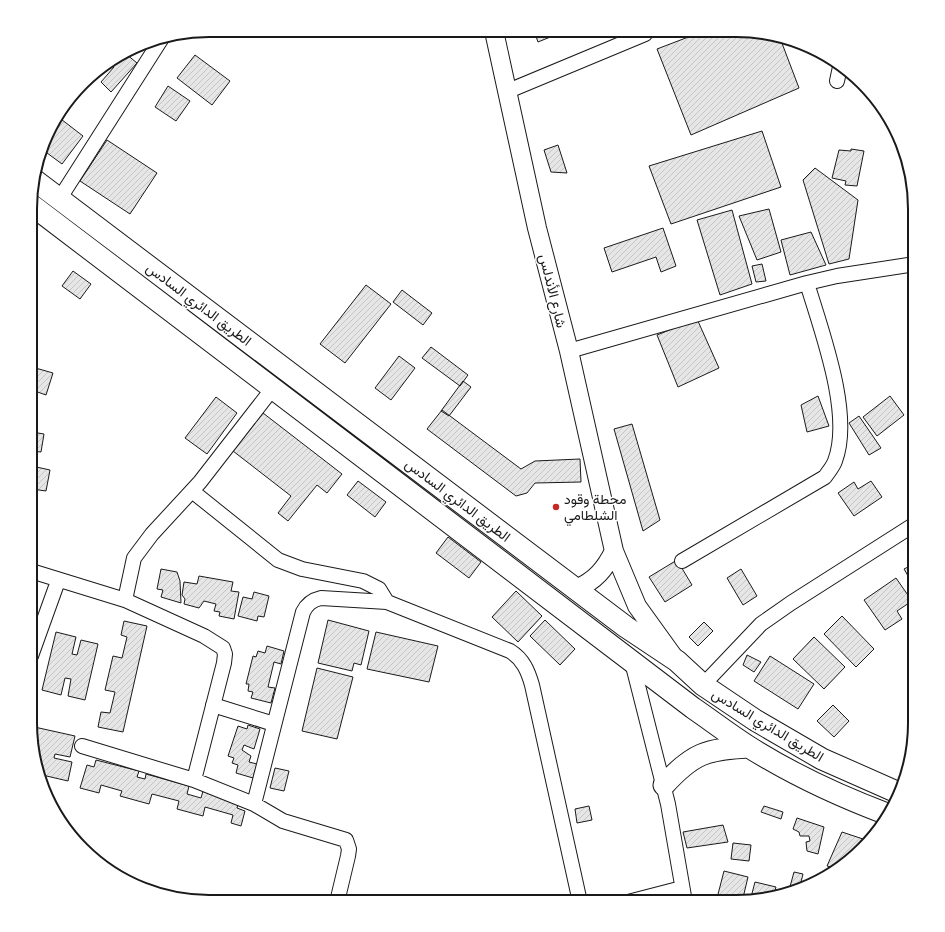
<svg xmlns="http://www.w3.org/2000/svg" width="945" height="932" viewBox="0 0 945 932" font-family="'IBM Plex Sans',Vazirmatn,sans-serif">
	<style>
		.building { fill: url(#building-hatch); stroke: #1a1a1a }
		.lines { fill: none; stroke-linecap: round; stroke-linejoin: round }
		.minor-casing { stroke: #1a1a1a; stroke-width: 16 }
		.major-casing { stroke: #1a1a1a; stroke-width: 20 }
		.highway-casing { stroke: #1a1a1a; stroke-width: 23 }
		.minor { stroke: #fff; stroke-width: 14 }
		.major { stroke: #fff; stroke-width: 18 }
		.highway { stroke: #fff; stroke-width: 21 }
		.poi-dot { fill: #c62828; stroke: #fff; stroke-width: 1.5 }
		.labels { text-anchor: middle; stroke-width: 3; stroke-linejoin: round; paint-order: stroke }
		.street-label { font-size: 14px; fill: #1a1a1a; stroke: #fff }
		.poi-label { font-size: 14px; fill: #1a1a1a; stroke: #fff; text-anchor: start }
		.rim { fill: none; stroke: #1a1a1a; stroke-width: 2 }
	</style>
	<defs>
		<pattern id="building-hatch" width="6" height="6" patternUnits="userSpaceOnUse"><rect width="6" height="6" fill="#e6e6e6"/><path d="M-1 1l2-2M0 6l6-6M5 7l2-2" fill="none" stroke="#c5c5c5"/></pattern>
	</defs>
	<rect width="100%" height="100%" fill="#fff"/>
	<path class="building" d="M534 31H565L538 42Z
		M704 31 759 32 780 38 799 88 691 135 657 49Z
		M126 54 137 63 111 92 101 82 114 67 110 63Z
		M195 55 230 81 212 105 177 78Z
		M168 86 190 101 176 121 155 107Z
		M57 116 83 136 62 164 43 150Z
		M762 131 781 187 671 224 649 166Z
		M107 140 157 173 130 214 80 181Z
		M558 145 567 173 551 172 544 150Z
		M851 149 864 151 857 186 845 185 846 181 832 178 839 150 851 151Z
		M815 168 858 200 849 259 829 264 803 180Z
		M769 209 781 252 757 260 739 216Z
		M732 210 752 284 720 295 697 220Z
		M663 228 676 266 661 272 656 257 612 272 604 248Z
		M811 232 826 265 790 275 781 240Z
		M911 232H915V243L912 242Z
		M762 264 766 281 756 282 752 266Z
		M73 271 91 284 80 299 62 286Z
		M366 285 391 304 345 363 320 344Z
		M402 290 432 313 423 325 393 302Z
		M697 319 719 368 678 387 657 335Z
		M431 347 468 375 460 386 422 358Z
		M399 356 415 368 391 400 375 388Z
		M32 367 53 373 46 395 32 390Z
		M463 381 471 387 449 416 441 411Z
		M818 396 829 426 807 432 801 405Z
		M890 396 904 415 877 436 863 417Z
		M216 397 237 413 207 454 185 438Z
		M442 410 521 469 535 461 580 459 581 482 535 483 527 493 516 496 427 429Z
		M263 413 342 474 327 493 317 485 288 521 278 513 291 496 233 451Z
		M859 416 881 448 869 455 849 423Z
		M632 424 660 520 643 531 614 429Z
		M32 432 44 434 41 452 32 451Z
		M32 466 50 470 46 491 32 489Z
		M358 481 386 502 375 517 347 495Z
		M871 481 882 497 854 516 838 493 854 482 858 489Z
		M448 537 481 562 469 578 436 553Z
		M915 558V588L904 569 912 565Z
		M677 560 692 585 665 602 649 577Z
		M161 569 177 572 180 581 181 603 161 597 163 590 157 589Z
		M741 569 757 596 743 605 727 578Z
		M199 576 233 582 231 591 239 592 234 619 219 616 220 612 214 611 216 604 204 601 199 608 184 604 185 599 182 595 184 582 197 584Z
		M896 578 912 601 897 611 902 619 885 630 864 600Z
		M516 591 542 616 518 642 492 617Z
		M254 592 269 596 264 617 258 616 257 621 238 616 243 597 252 599Z
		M842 616 874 649 856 667 824 634Z
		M328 620 369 631 361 665 354 663 352 671 318 663Z
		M545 620 575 649 560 665 530 636Z
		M124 621 147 626 123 732 98 727 101 712 110 713 115 692 105 690 113 656 122 658 127 637 121 635Z
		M704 622 713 631 698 646 689 637Z
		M56 632 76 637 72 654 77 655 81 640 98 644 85 700 68 696 71 679 65 678 61 695 42 690Z
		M376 632 438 646 429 682 367 669Z
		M814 637 845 667 824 689 793 659Z
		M267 646 284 651 281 664 274 662 268 687 275 688 271 703 251 698 253 692 248 691 249 684H246L253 656 256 657 258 651 265 653Z
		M747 655 761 662 754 672 743 665Z
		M770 656 814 684 798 709 754 681Z
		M317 668 353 677 337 739 302 731Z
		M833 705 849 721 834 737 817 721Z
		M248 725 260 729 254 749 244 745 242 750 251 756 249 762 257 764 253 778 236 773 238 765 232 763 234 758 228 756 238 726 247 729Z
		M30 726 75 736 70 757 55 754 54 758 72 762 68 781 38 774 30 735Z
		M96 760 139 771 137 777 145 779 146 774 189 786 187 794 201 798 203 791 239 801 237 808 245 811 241 826 231 823 233 815 205 807 203 816 177 809 179 801 152 794 149 804 120 796 122 791 101 785 99 793 80 788 87 765 94 767Z
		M275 768 289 771 284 791 270 788Z
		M589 806 592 820 577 823 575 809Z
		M764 806 783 812 781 819 761 812Z
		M797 818 824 827 818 854 807 851 806 842 810 841 809 836H800L799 832 793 829Z
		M723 825 728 842 687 848 683 832Z
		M842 832 866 840 845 865 838 869 827 866Z
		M733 843 751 845 749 861 731 859Z
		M724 871 748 877 742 902H716Z
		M794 872 803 874 799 890 788 894Z
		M755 882 776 887 773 897 750 901Z"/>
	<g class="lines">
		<defs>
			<path id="minor" d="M837 81 840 67
				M508 91 645 34 647 31
				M60 198 162 38
				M569 351 807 283 837 276 915 264
				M192 491 278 560 302 569 363 581 379 589 387 602
				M682 561 825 477C828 472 833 467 835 461 853 414 821 330 807 283
				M31 571 125 600 204 636 223 648 225 654 224 663 194 780
				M125 600 134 558 152 534 200 482 273 388
				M31 656 58 581
				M632 662 668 804 685 902
				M703 685 761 624 791 603 915 524
				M213 705 274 724
				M82 746 194 780 254 804 283 821 346 840 349 849 348 856 337 902
				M254 804 303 612C307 604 312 600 321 598L387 602 510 651C523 659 528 671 532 685L580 902
				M628 902 682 888"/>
			<path id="major" d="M494 31 537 228 569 351 614 551 637 606 673 656
				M576 589C595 581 605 569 614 551"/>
			<path id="highway" d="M33 179 626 627 677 661 703 685 755 720 822 759 899 793
				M33 206 693 708C712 721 730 735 749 747 792 774 839 796 887 814
				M664 785C693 753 707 749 749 747"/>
		</defs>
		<use href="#minor" class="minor-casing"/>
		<use href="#major" class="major-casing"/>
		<use href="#highway" class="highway-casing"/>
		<use href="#minor" class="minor"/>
		<use href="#major" class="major"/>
		<use href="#highway" class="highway"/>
	</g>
	<circle class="poi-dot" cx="556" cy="507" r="4"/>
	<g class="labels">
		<g class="street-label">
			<text transform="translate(553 291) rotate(76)" y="5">شارع الأندلس</text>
			<text transform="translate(199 304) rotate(37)" y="5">الطريق الدائري السادس</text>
			<text transform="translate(458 500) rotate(37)" y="5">الطريق الدائري السادس</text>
			<text transform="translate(768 725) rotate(31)" y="5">الطريق الدائري السادس</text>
		</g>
		<g class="poi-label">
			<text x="564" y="504">محطة وقود<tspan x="564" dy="16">الشلطامي</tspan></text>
		</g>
	</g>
	<path d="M0 0H945V932H0ZM209 37H736A172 172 0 0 1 908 209V723A172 172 0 0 1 736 895H209A172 172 0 0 1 37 723V209A172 172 0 0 1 209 37Z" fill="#fff" fill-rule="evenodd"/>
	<path class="rim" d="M209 37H736A172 172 0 0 1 908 209V723A172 172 0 0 1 736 895H209A172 172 0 0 1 37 723V209A172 172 0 0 1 209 37Z"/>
</svg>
